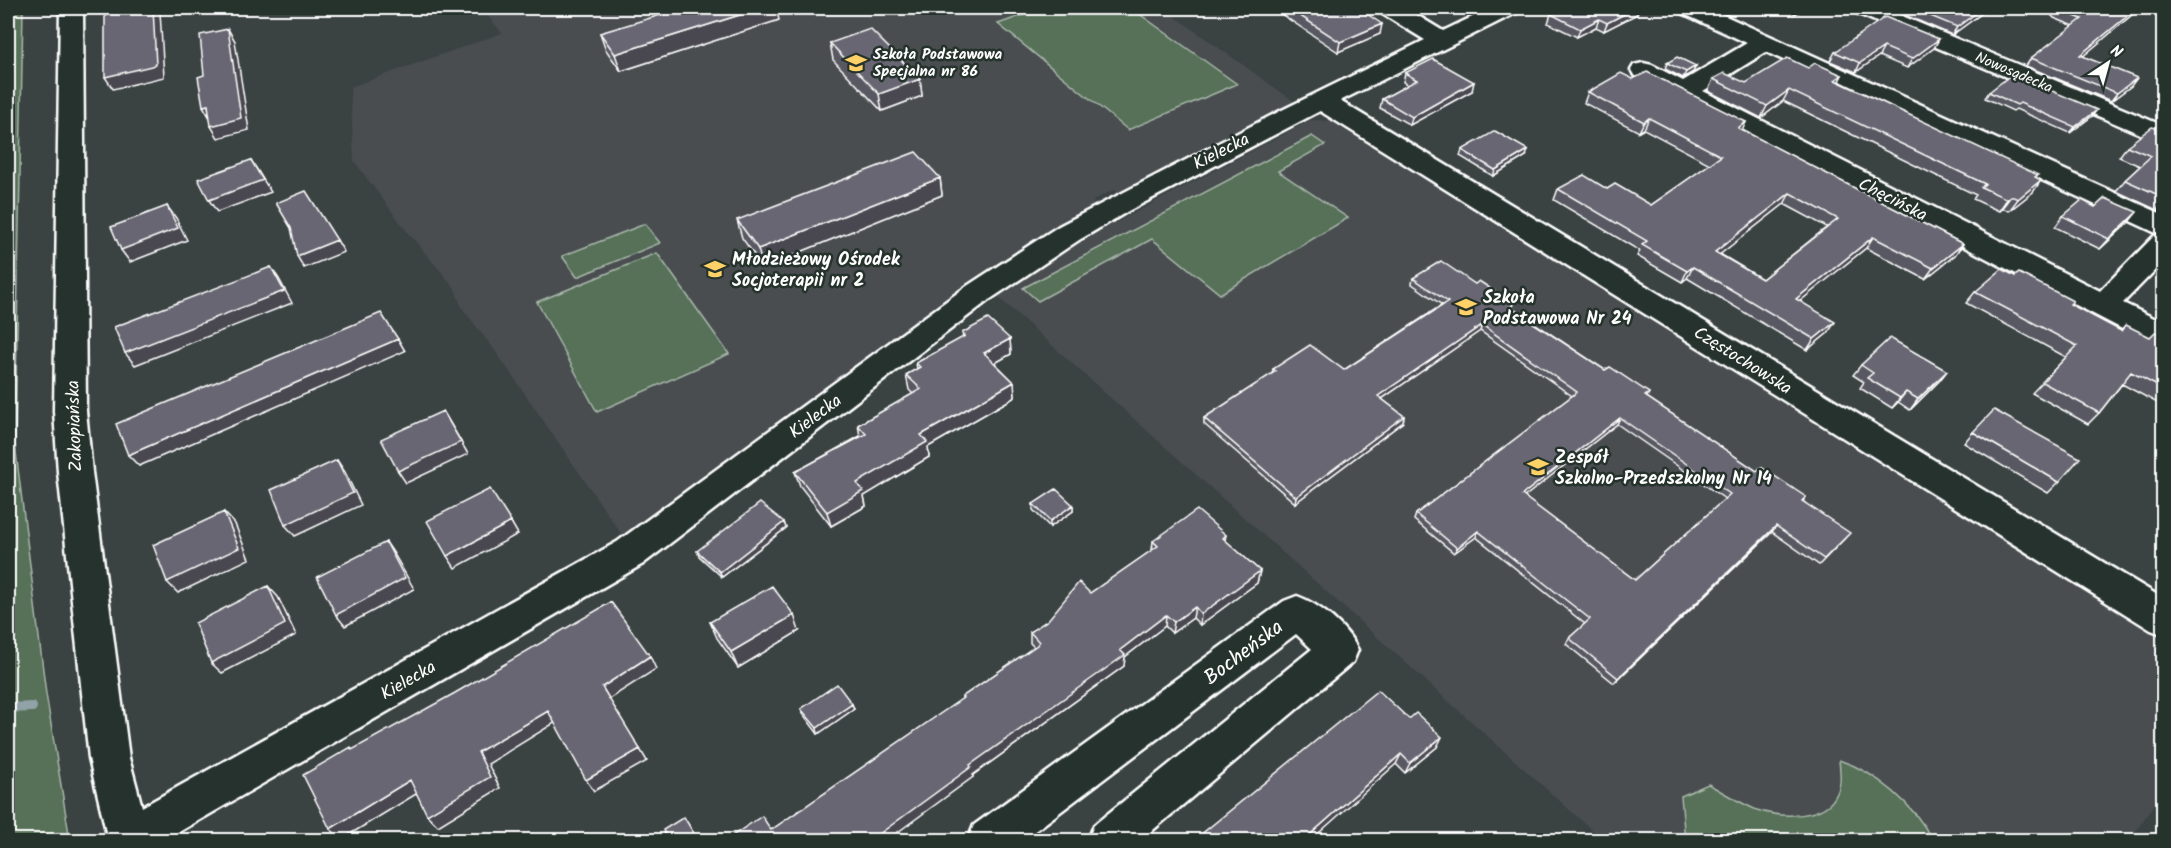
<svg xmlns="http://www.w3.org/2000/svg" width="2171" height="848" viewBox="0 0 2171 848" font-family="Kalam,sans-serif">
	<style>
		.built { fill: #484d50 }
		.green { fill: #567158; stroke: #aab8ac; stroke-width: 1.5 }
		.lines { fill: none; stroke-linecap: round; stroke-linejoin: round }
		.stream { stroke: #91a2a8; stroke-width: 10 }
		.minor-casing { stroke: #fff; stroke-width: 5 }
		.minor { fill: #26332d; fill-rule: evenodd }
		.wall { fill: #595862; stroke: #fff; stroke-width: 1.5; fill-rule: evenodd }
		.shaded-wall { fill: #494750; stroke: #fff; stroke-width: 1.5 }
		.building { fill: #686672; stroke: #fff; stroke-width: 1.5; fill-rule: evenodd }
		.labels { text-anchor: middle; stroke-width: 5; stroke-linejoin: round; paint-order: stroke }
		.far-poi-label { font-size: 15px; font-weight: bold; fill: #fff; stroke: #26332d; text-anchor: start }
		.far-street-label { font-size: 15px; fill: #fff; stroke: #26332d }
		.street-label { font-size: 18px; fill: #fff; stroke: #26332d }
		.poi-label { font-size: 18px; font-weight: bold; fill: #fff; stroke: #26332d; text-anchor: start }
		.near-street-label { font-size: 21px; fill: #fff; stroke: #26332d }
	</style>
	<rect width="100%" height="100%" fill="#3a4242"/>
	<filter id="ink" filterUnits="userSpaceOnUse"><feTurbulence type="fractalNoise" baseFrequency=".0167" numOctaves="2"/><feDisplacementMap in="SourceGraphic" scale="12" xChannelSelector="R" yChannelSelector="G"/><feConvolveMatrix kernelMatrix="1 2 1 2 8 2 1 2 1" color-interpolation-filters="sRGB"/></filter>
	<g filter="url(#ink)">
		<path class="built" d="M481 8H903L913 12 925 8H1163L1295 102 1127 188 1120 191 1113 190 1094 200 1093 205 1018 250 624 538 496 352 462 308 454 287 408 233 354 161 350 87 502 33Z
			M1311 120 1331 121 2163 638V791L2130 840H1603L998 297 1085 239Z"/>
		<path class="green" d="M8 8H23L15 444 46 694 70 840H8Z
			M1043 8H1131L1237 84 1128 130 998 24Z
			M1312 136 1325 145 1278 171 1348 218 1220 294 1152 239 1038 301 1023 288Z
			M645 224 660 243 577 277 562 256Z
			M657 253 729 354 597 412 537 302Z
			M1839 760C1876 772 1915 805 1932 840H1685L1681 796 1708 784C1724 793 1740 803 1757 810 1781 818 1826 820 1837 793 1842 783 1840 771 1839 760Z"/>
		<g class="lines">
			<path class="stream" d="M8 708 32 707"/>
			<defs>
				<path id="minor" d="M60 8H83L86 411 92 472 129 758 142 807 617 542 967 286 1059 226 1282 110 1425 40 1381 13 1378 8H1405L1443 31 1491 8H1520L1516 13 1340 101 2164 599V635L2151 630 1320 111 1130 210 1079 240 989 300 643 564 165 840H108L89 758 58 472 54 411Z
					M1678 8H1708L2164 215V261L2123 303 2164 323V348L2153 345 1634 75 1631 70 1634 65 1643 63 1652 65 1683 81 1747 43 1682 13ZM1766 52 2154 232 2161 234 2154 236 2100 291 1703 91Z
					M1852 8H1883L2164 126V144L1856 13Z
					M1297 596C1320 604 1348 628 1358 650L1353 662 1141 840H1088L1094 825 1312 649 1296 634 1023 840H968L974 825 1284 601Z"/>
			</defs>
			<use href="#minor" class="minor-casing"/>
			<use href="#minor" class="minor"/>
		</g>
		<path class="wall" d="M1272 8H1358L1380 34 1338 52Z
			M1781 8H1805L1795 14Z
			M1903 8H1989L1952 35 1900 13Z
			M2045 8H2140L2083 56 2131 86 2111 101 2026 66 2031 58 2074 26 2054 18Z
			M1551 14H1637L1604 31 1596 27 1577 37 1548 23Z
			M779 20 621 71 606 50 600 33Z
			M1939 39 1934 48 1907 68 1879 56 1856 72 1830 61 1835 52Z
			M830 43 920 79 922 96 882 111 833 60Z
			M1667 63 1696 66 1693 72 1683 78 1665 69Z
			M1808 68 1842 75 1839 81 2041 180 2033 192 2009 211 2002 208 1999 211 1973 199 1976 195 1783 101 1761 118 1708 91 1713 79 1746 83Z
			M1405 73 1472 91 1410 125 1380 108 1382 99 1408 85 1403 82Z
			M1633 79 1746 122 1742 130 1963 244 1955 255 1925 279 1866 248 1800 301 1828 333 1807 350 1687 278 1682 282 1637 256 1640 251 1554 200 1558 189H1607L1651 205 1710 164 1644 129 1639 132 1584 103 1588 92ZM1784 204 1827 227 1762 279 1720 254Z
			M1989 92 2092 116 2070 133 2016 109 2013 111 1985 98Z
			M2163 130V203L2157 210 2116 191 2125 180 2140 166 2119 157 2127 146Z
			M1462 150 1526 156 1493 176 1460 156Z
			M940 178 942 195 763 267 742 238 737 220Z
			M2095 207 2128 223 2100 249 2055 227 2063 216Z
			M1413 278 1475 284 1514 304 1512 308 1605 370 1649 393 1647 397 1757 471 1806 497 1803 501 1845 538 1819 565 1772 532 1614 683 1566 644 1569 638 1585 624 1476 537 1454 553 1414 520 1416 514 1572 396 1480 331 1382 399 1404 416 1403 422 1295 503 1204 424V418L1272 374 1273 369 1344 370 1442 305 1412 284ZM1617 424 1725 499 1635 580 1524 497Z
			M1975 292 2071 305 2121 331 2150 337 2163 334V406L2122 384 2099 413 2088 424 2032 393 2066 357 1966 303Z
			M962 333 1010 339 1011 354 995 363 1014 382 1015 397 928 447 929 457 864 496 866 506 831 526 800 486 795 472 860 436 858 425 913 394 909 390 906 375 917 369 916 363 963 338Z
			M1861 365 1947 371 1939 381 1910 410 1898 402 1892 408 1860 388 1864 382 1853 375Z
			M1973 432 2059 482 2048 493 1964 443Z
			M1033 504 1073 505V511L1050 527 1033 510Z
			M784 522 786 528 722 577 699 556 697 551Z
			M1226 535 1225 540 1260 571 1257 583 1200 625 1193 618 1172 633 1165 626 1125 657 1124 666 973 775V777L771 830 962 699V697L1034 647 1030 643V632L1090 593 1152 550 1153 541Z
			M2163 563V578L2156 573Z
			M710 622 799 631 738 668 717 638Z
			M852 704 854 709 818 734 803 714 801 709Z
			M1409 719 1437 747 1405 773 1396 764Z"/>
		<path class="shaded-wall" d="M153 8H157L160 12 164 77 113 89 105 77Z
			M762 8H776L779 20 621 71 615 54Z
			M1636 8H1639L1637 14 1604 31 1607 23Z
			M1798 8H1805L1795 14Z
			M1983 8H1989L1952 35 1957 27Z
			M2137 8H2140L2075 63 2080 55Z
			M1599 19 1596 27 1577 37 1580 29Z
			M1382 24 1380 34 1338 52 1340 42Z
			M228 29 235 41 249 130 218 138 211 126Z
			M1939 39 1934 48 1907 68 1912 59Z
			M1884 47 1879 56 1856 72 1860 63Z
			M1696 66 1693 72 1683 78 1686 72Z
			M2137 78 2131 86 2111 101 2117 93Z
			M920 79 922 96 882 111 879 94Z
			M1474 82 1472 91 1410 125 1412 117Z
			M1789 90 1783 101 1761 118 1767 106Z
			M208 105 210 118 203 106Z
			M2097 110 2092 116 2070 133 2075 127Z
			M1649 118 1644 129 1639 132 1644 122Z
			M1746 122 1741 133 1738 128Z
			M1528 150 1526 156 1493 176 1495 170Z
			M251 160 271 192 217 212 209 200Z
			M940 178 942 195 763 267 758 249Z
			M2041 180 2033 192 2009 211 2018 199Z
			M1790 193 1784 204 1709 263 1715 252Z
			M2011 196 2002 208 1999 211 2007 199Z
			M167 206 176 218 187 240 130 262 121 250Z
			M2137 212 2128 223 2100 249 2109 239Z
			M1873 237 1866 248 1789 310 1796 299Z
			M337 240 344 252 304 268 297 256Z
			M1963 244 1955 255 1925 279 1933 268Z
			M271 267 279 279 292 303 135 365 125 353Z
			M1693 267 1687 278 1682 282 1687 271Z
			M1835 322 1828 333 1807 350 1814 339Z
			M1482 325 1480 331 1377 402 1378 396Z
			M398 339 405 351 139 466 128 455Z
			M1010 339 1011 354 986 368 984 353Z
			M1947 371 1939 381 1910 410 1918 399Z
			M1014 382 1015 397 928 447 929 457 864 496 866 506 831 526 827 512 857 483 921 435Z
			M1906 392 1898 402 1892 408 1900 398Z
			M443 411 468 454 406 483 398 471Z
			M1404 416 1403 422 1295 503 1296 497Z
			M1620 418 1617 424 1519 501 1522 495Z
			M337 460 345 472 361 505 295 536 285 525Z
			M1073 505V511L1050 527V521Z
			M224 512 235 524 249 559 178 593 167 582Z
			M511 522 518 534 455 568 447 556Z
			M784 522 786 528 722 577 720 572Z
			M1776 526 1772 532 1614 683 1618 678Z
			M1478 531 1476 537 1454 553 1457 548Z
			M386 542 394 554 414 589 345 626 336 615Z
			M1260 571 1257 583 1200 625 1201 614Z
			M268 586 278 597 296 635 222 673 211 663Z
			M1195 607 1193 618 1172 633 1174 622Z
			M794 615 799 631 738 668 731 652Z
			M1166 615 1165 626 1125 657 1124 666 973 775V777L887 840H871Z
			M650 656 656 669 609 699 602 687Z
			M852 704 854 709 818 734 817 728Z
			M548 711 556 722 488 764 500 788 438 826 427 815 478 752Z
			M1442 737 1437 747 1405 773 1410 763Z
			M640 749 647 761 594 791 586 780Z
			M1401 754 1396 764 1311 840H1304Z
			M410 780 421 791 342 839 330 829Z"/>
		<path class="building" d="M113 8H153L156 65 105 77V17Z
			M684 8H762L615 54 600 33Z
			M1288 8H1358L1382 24 1340 42Z
			M1564 8H1636L1607 23 1599 19 1580 29 1551 14Z
			M1911 8H1983L1957 27Z
			M2057 8H2137L2080 55 2137 78 2117 93 2031 58 2082 19 2059 10Z
			M1885 17 1939 39 1912 59 1884 47 1860 63 1835 52Z
			M228 29 241 118 211 126 208 105 203 106 198 77 204 75 200 35Z
			M870 29 920 79 879 94 830 43Z
			M1677 57 1696 66 1686 72 1667 63Z
			M1787 58 1808 68 1815 63 1842 75 1835 80 2038 175 2035 177 2041 180 2018 199 2011 196 2007 199 1981 187 1985 184 1789 90 1767 106 1713 79 1724 73 1746 83Z
			M1433 59 1474 82 1412 117 1382 99 1417 80 1405 73Z
			M1647 72 1746 122 1738 128 1963 244 1933 268 1873 237 1796 299 1835 322 1814 339 1693 267 1687 271 1642 245 1647 241 1558 189 1584 175 1607 189 1615 184 1651 205 1721 156 1649 118 1644 122 1588 92 1621 73 1633 79ZM1790 193 1838 219 1762 279 1715 252Z
			M2012 74 2097 110 2075 127 2020 103 2017 105 1989 92Z
			M2152 127 2163 130V197L2125 180 2151 156 2127 146Z
			M1495 131 1528 150 1495 170 1462 150Z
			M916 152 940 178 758 249 737 220Z
			M251 160 263 180 209 200 198 179Z
			M306 191 337 240 297 256 291 228 276 203Z
			M2105 198 2137 212 2109 239 2063 216 2082 200 2095 207Z
			M167 206 178 228 121 250 111 227Z
			M1441 261 1475 284 1479 281 1514 304 1509 307 1605 370 1610 367 1649 393 1645 396 1757 471 1761 467 1806 497 1802 501 1850 533 1824 559 1776 526 1618 678 1569 638 1590 619 1478 531 1457 548 1416 514 1577 392 1482 325 1378 396 1404 416 1296 497 1204 418 1276 371 1273 369 1310 345 1344 370 1448 302 1413 278ZM1620 418 1730 494 1635 580 1522 495Z
			M271 267 284 291 125 353 114 327Z
			M2002 269 2015 276 2019 273 2073 301 2070 304 2121 331 2126 325 2150 337 2155 332 2163 334V389L2131 372 2099 413 2042 382 2077 346 1975 292Z
			M381 313 398 339 128 455 116 424Z
			M988 319 1010 339 984 353 1014 382 921 435 927 442 857 483 863 491 827 512 795 472 866 434 858 425 921 389 906 375 920 367 916 363 965 336 962 333Z
			M1890 338 1947 371 1918 399 1906 392 1900 398 1882 387 1867 378 1873 373 1861 365Z
			M1994 410 2080 458 2059 482 1973 432Z
			M443 411 461 442 398 471 381 439Z
			M337 460 353 493 285 525 271 490Z
			M490 489 511 522 447 556 427 521Z
			M1056 489 1073 505 1050 521 1033 504Z
			M760 503 784 522 720 572 697 551Z
			M1197 510 1226 535 1223 538 1260 571 1201 614 1195 607 1174 622 1166 615 1120 650 1125 655 970 765 971 767 871 840H726L762 816 771 830 963 698 962 697 1037 645 1039 642 1030 632 1048 620 1079 582 1090 593 1158 546 1153 541Z
			M224 512 239 548 167 582 153 545Z
			M386 542 405 578 336 615 317 577Z
			M268 586 285 624 211 663 195 623Z
			M772 586 794 615 731 652 710 622Z
			M611 602 650 656 602 687 640 749 586 780 548 711 478 752 490 777 427 815 410 780 330 829 303 775 351 747 352 750 455 693Z
			M837 684 852 704 817 728 801 709Z
			M1378 690 1409 719 1416 713 1442 737 1410 763 1401 754 1304 840H1194Z
			M684 817 698 840H668L663 830Z"/>
	</g>
	<defs>
		<symbol id="school-bare" viewBox="-9 -9 18 18"><path d="M0-5L7-2L0 1L-7-2ZM-4 1L0 2.5L4 1V4Q0 6-4 4Z" fill="#ffd166" stroke="#26332d" stroke-width="2.5" paint-order="stroke"/></symbol>
	</defs>
	<g fill-rule="evenodd">
		<use href="#school-bare" x="841" y="48" width="30" height="30"/>
		<use href="#school-bare" x="700" y="254" width="30" height="30"/>
		<use href="#school-bare" x="1451" y="292" width="30" height="30"/>
		<use href="#school-bare" x="1523" y="452" width="30" height="30"/>
	</g>
	<g class="labels">
		<g class="far-poi-label">
			<text x="873" y="59">Szkoła Podstawowa<tspan x="873" dy="17">Specjalna nr 86</tspan></text>
		</g>
		<g class="far-street-label">
			<text transform="translate(2014 72) rotate(23)" y="5">Nowosądecka</text>
		</g>
		<g class="street-label">
			<text transform="translate(1221 151) rotate(-27)" y="6">Kielecka</text>
			<text transform="translate(1893 199) rotate(27)" y="6">Chęcińska</text>
			<text transform="translate(1743 360) rotate(32)" y="6">Częstochowska</text>
			<text transform="translate(815 416) rotate(-37)" y="6">Kielecka</text>
			<text transform="translate(74 426) rotate(-92)" y="6">Zakopiańska</text>
			<text transform="translate(408 680) rotate(-30)" y="6">Kielecka</text>
		</g>
		<g class="poi-label">
			<text x="732" y="265">Młodzieżowy Ośrodek<tspan x="732" dy="21">Socjoterapii nr 2</tspan></text>
			<text x="1483" y="303">Szkoła<tspan x="1483" dy="21">Podstawowa Nr 24</tspan></text>
			<text x="1555" y="463">Zespół<tspan x="1555" dy="21">Szkolno-Przedszkolny Nr 14</tspan></text>
		</g>
		<g class="near-street-label">
			<text transform="translate(1243 652) rotate(-37)" y="7">Bocheńska</text>
		</g>
	</g>
	<rect width="2171" height="848" fill="none" stroke="#26332d" stroke-width="30"/>
	<rect x="15" y="15" width="2141" height="818" fill="none" stroke="#fff" stroke-width="2" filter="url(#ink)"/>
	<g transform="translate(2108 63) rotate(36)" stroke="#26332d" stroke-width="4.5" paint-order="stroke">
	<path d="M0-4.5L10 22L0 15L-10 22Z" fill="#ffffff"/>
	<text y="-9" font-size="16" font-weight="bold" text-anchor="middle" fill="#ffffff">N</text>
	</g>
</svg>
